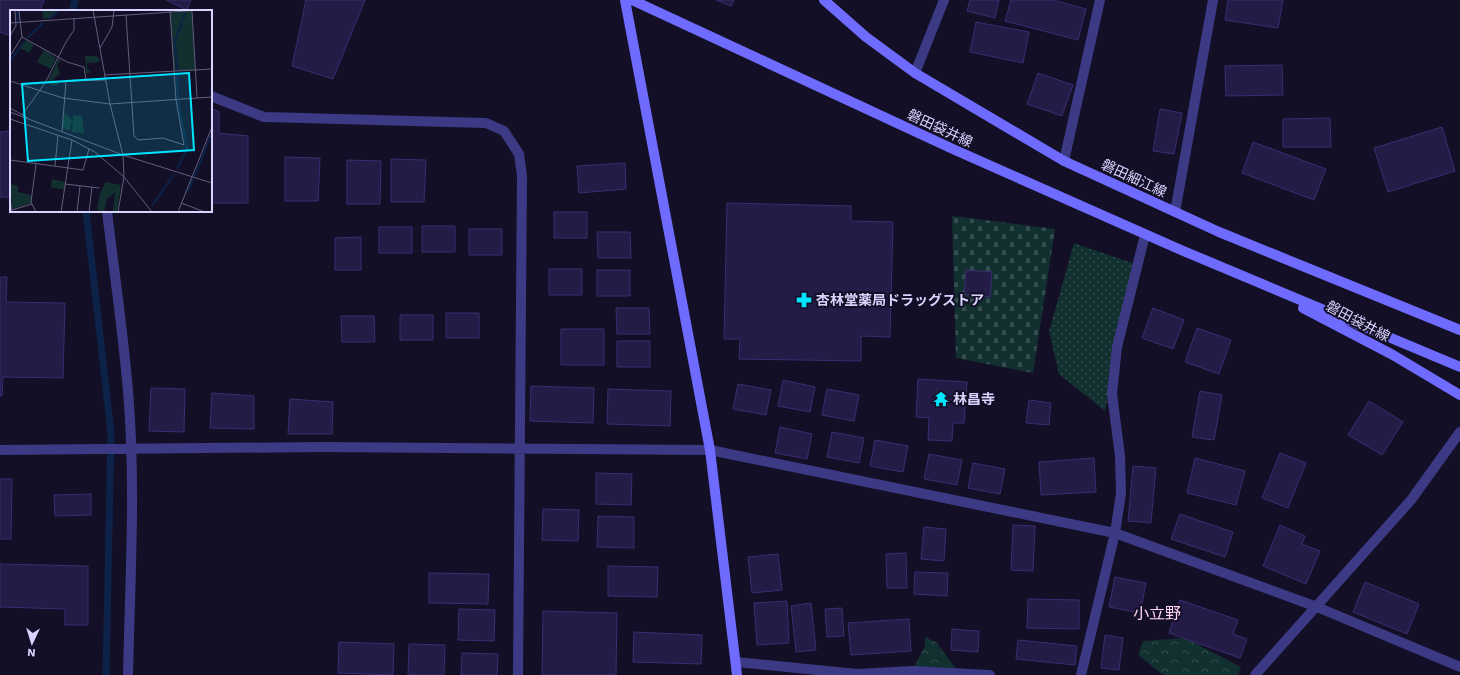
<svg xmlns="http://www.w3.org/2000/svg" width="1460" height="675" viewBox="0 0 1460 675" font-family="'Work Sans','Noto Sans JP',sans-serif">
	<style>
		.grass { fill: url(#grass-dots) }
		.forest { fill: url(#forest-crowns) }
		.cemetery { fill: url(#cemetery-stones) }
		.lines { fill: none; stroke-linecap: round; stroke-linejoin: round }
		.stream { stroke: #0c2248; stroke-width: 7 }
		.building { fill: #241b47; stroke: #3b2d73 }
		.street { stroke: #3d3a85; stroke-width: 10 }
		.secondary { stroke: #6f6bff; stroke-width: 10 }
		.labels { text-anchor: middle; stroke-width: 4; stroke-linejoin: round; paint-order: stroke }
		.street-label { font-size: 14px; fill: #d9d4ff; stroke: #130f26 }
		.poi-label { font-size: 14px; font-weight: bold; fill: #d9d4ff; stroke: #130f26; text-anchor: start }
		.quarter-label { font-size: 16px; fill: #ffd6f0; stroke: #130f26 }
		.inset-river { fill: none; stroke: #0c2248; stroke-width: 2 }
		.inset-road { fill: none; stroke: #625e7d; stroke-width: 1 }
		.view { fill: #00e5ff; fill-opacity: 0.15; stroke: #00e5ff; stroke-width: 2 }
		.inset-edge { fill: none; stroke: #d9d4ff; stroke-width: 2 }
	</style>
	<defs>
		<pattern id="grass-dots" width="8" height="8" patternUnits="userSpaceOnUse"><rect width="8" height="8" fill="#12302f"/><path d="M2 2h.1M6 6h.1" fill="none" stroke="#344d4e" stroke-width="1.8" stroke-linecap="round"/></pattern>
		<pattern id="forest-crowns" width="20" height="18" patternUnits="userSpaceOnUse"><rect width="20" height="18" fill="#12302f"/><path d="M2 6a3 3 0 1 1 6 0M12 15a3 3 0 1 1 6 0" fill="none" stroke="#344d4e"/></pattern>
		<pattern id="cemetery-stones" width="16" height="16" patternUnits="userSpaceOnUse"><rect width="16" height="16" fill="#12302f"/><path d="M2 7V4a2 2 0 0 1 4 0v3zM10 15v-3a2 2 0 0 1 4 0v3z" fill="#344d4e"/></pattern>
	</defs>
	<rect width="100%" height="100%" fill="#130f26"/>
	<path class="grass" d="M1074 243 1138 265 1105 411 1059 374 1049 331Z"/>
	<path class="forest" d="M925 637 936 642 960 674 912 671 925 646Z
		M1185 638 1241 667 1238 675H1167L1162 674 1138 655 1143 641Z"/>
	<path class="cemetery" d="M952 216 1055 229 1033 373 956 358Z"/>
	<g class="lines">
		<path class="stream" d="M72 11 75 0
			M86 211 111 433 106 675"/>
	</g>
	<path class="building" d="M0 0H44L40 11H11V36L0 32Z
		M166 0H191L187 10Z
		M306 0H365L333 79 292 66Z
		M716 0H734L731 6Z
		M970 0H999L995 18 967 11Z
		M1011 0H1053L1086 9 1078 40 1005 21Z
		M1228 0H1283L1278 28 1225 20Z
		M976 22 1029 32 1023 63 970 52Z
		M1282 65 1283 95 1226 96 1225 66Z
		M1038 73 1073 85 1062 116 1027 104Z
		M211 108 219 112V133L248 136V203H211Z
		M1160 109 1182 113 1174 154 1153 151Z
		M1330 118 1331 147H1283V119Z
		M1442 127 1455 171 1388 192 1374 148Z
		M11 131V197H0V132Z
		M1253 142 1326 169 1314 200 1242 173Z
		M285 157 320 158 318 201H285Z
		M391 159 426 160 424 202H391Z
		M347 160 381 161 380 204H347Z
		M625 163 626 189 579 193 577 166Z
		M727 203 851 206V221L893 222 890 337 861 336V361L739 359 740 339H724Z
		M554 212H587V238H554Z
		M422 226H455V252H422Z
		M379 227H412V253H379Z
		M469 229H502V255H469Z
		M597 232H630L631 258H598Z
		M361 237V270H335V238Z
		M549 269H582V295H549Z
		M597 270H630V296H597Z
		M966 270 992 272 990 297 964 294Z
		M0 277H7L6 302 65 303 63 378 3 377 2 396H0Z
		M616 308H649L650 334H617Z
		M1153 308 1184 320 1173 349 1142 338Z
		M446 313H479V338H446Z
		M400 315H433V340H400Z
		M341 316H374L375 342H342Z
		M1197 328 1231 340 1219 374 1185 362Z
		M561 329H604V365H561Z
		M617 341H650V367H617Z
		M918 379 967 382 964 423H953L952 441 928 440 929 418 916 417Z
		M783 380 815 387 810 412 778 406Z
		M738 384 771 390 766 415 733 409Z
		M531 386 594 388 593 423 530 421Z
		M151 388 185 389 184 432 149 431Z
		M608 389 671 391 670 426 607 424Z
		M827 389 859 395 854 421 822 415Z
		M1200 391 1222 395 1214 440 1192 437Z
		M212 393 254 396V429L210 428Z
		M290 399 333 402 332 434H288Z
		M1029 400 1051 403 1049 425 1026 423Z
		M1369 401 1403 422 1382 455 1348 435Z
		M780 427 812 434 807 459 775 453Z
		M832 432 864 438 859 463 827 457Z
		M875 440 908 446 903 472 870 466Z
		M1280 453 1306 463 1288 508 1262 498Z
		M929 454 962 460 957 485 924 479Z
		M1094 458 1096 492 1041 495 1039 462Z
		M1195 458 1245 471 1236 505 1187 493Z
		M973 463 1005 469 1000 494 968 488Z
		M1133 466 1156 468 1151 523 1128 521Z
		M596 473 632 474 631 505 596 504Z
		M0 479H12L11 539H0Z
		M91 494V515L55 516 54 495Z
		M543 509 579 510 578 541 542 540Z
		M1180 514 1233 532 1225 557 1171 539Z
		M598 516 634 517V548L597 547Z
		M1013 525 1035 526 1033 571 1011 570Z
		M1280 525 1305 536 1302 544 1320 551 1306 584 1263 566Z
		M924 527 946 529 944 561 921 559Z
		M906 553 907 588H887L886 554Z
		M778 554 782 590 752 593 748 557Z
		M0 564 88 566V625H65V609L0 607Z
		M608 566 658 567 657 597 608 596Z
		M915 572 948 573 947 596 914 594Z
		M429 573 489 574 488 604 429 603Z
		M1115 577 1146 583 1140 613 1109 607Z
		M1365 582 1419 604 1407 634 1353 612Z
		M1028 599 1079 600V629L1027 628Z
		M1180 600 1238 620 1233 634 1247 639 1240 658 1169 633Z
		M787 601 789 643 757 645 754 603Z
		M811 603 816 650 796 652 791 606Z
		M842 608 844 636 827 637 825 609Z
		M459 609 495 610 494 641 458 640Z
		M543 611 617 613 616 675H542Z
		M909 619 911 651 851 655 848 623Z
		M952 629 979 631 978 652 951 650Z
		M634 632 702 635 701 664 633 662Z
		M1105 635 1123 638 1119 670 1101 668Z
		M1018 640 1077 646 1075 665 1016 659Z
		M339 642 394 644 393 675 338 673Z
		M409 644 445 645 444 675H408Z
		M462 653 498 654 497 675H461Z"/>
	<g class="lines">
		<path class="street" d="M915 73 944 0
			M211 96 264 117 486 123 504 131 519 154 522 176 518 675
			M1064 161 1100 0
			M107 211C114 271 123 331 128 391 136 485 130 581 128 675
			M1175 212 1213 0
			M0 450 323 447 710 450 1115 533 1317 607 1460 667
			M736 662 857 674 912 671 990 675
			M1081 675 1115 533 1121 493 1120 456 1112 394 1117 347 1145 235
			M1255 675 1411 500 1460 432"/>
		<path class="secondary" d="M625 0 710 450 737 675
			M632 0 955 150 1181 250 1460 367
			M824 0 866 37 915 73 1064 161 1219 232 1460 330
			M1303 308 1393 355 1460 395"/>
	</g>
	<defs>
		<symbol id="pharmacy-bare" viewBox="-9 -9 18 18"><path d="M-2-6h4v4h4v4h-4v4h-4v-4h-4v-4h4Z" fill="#00e5ff" stroke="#130f26" stroke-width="2.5" paint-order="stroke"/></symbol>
		<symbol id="temple-bare" viewBox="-9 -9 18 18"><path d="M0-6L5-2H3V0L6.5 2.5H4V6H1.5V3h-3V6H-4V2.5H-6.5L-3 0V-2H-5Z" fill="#00e5ff" stroke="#130f26" stroke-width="2.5" paint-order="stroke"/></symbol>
	</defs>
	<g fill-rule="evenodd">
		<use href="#pharmacy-bare" x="793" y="289" width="22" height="22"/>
		<use href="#temple-bare" x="930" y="388" width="22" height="22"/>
	</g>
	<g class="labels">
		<g class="street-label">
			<text transform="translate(940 128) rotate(25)" y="5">磐田袋井線</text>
			<text transform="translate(1134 178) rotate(25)" y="5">磐田細江線</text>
			<text transform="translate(1358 321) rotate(28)" y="5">磐田袋井線</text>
		</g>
		<g class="poi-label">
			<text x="816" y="305">杏林堂薬局ドラッグストア</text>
			<text x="953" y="404">林昌寺</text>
		</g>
		<g class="quarter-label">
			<text x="1157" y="619">小立野</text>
		</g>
	</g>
	<g transform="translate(10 10)">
		<rect width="202" height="202" fill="#130f26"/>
		<path d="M32 0H49L39 8 33 9ZM182 1 185 60 164 61 160 3ZM16 30 24 35 19 43 10 38ZM34 40 46 48 41 59 27 52ZM55 102 62 110 60 121 52 118ZM42 169 55 172 54 180 41 177ZM0 174 8 176V182L21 185 22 193 2 199Z" fill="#12302f"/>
		<path d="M75 46H86L90 49 88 52 77 53V58L81 62 76 64ZM49 48 51 51 47 54 50 64 43 69 49 74 44 76 37 73ZM96 172 111 175 107 202H103L105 182 97 189 94 202H87L90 183Z" fill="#12302f"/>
		<path d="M63 105 72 106 74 123 62 122Z" fill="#12302f"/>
		<path class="inset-river" d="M7 0 8 12M39 9 49 0M17 28 33 13M0 51 15 31M167 60 165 31 175 3M167 63 168 88M167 159 177 138 168 91M185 166 202 122M178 181 183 169M142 196 164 164"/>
		<path class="inset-road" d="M83 0 100 94 113 145 114 167 108 202M182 1 187 88M116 5 124 126 128 130 153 128 174 135 166 90 160 0M0 13 191 0M0 26 6 16 5 0M12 27 57 52 74 57 76 70M90 38 102 17 104 0M0 46 12 27 9 1M94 65 202 59M0 71 53 88 100 94 202 87M0 98 18 108M0 102 113 145 202 173M12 105 35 73 56 32 64 20V8M0 109 62 130 85 142 114 167 142 202M52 122 56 71 95 70M0 150 73 160 79 139M45 156 48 125M55 174 89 178M0 189 2 202M171 193 195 202M2 200 22 194M26 202 21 192 26 154M51 202 62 130M67 202 70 176M79 202 82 177M168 202 202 117"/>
		<path class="view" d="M179 63 184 140 18 151 12 74Z"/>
		<rect width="202" height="202" class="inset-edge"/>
	</g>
	<g transform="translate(32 643) rotate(184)" stroke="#130f26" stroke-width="3" paint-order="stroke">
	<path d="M0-3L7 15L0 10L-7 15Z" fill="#d9d4ff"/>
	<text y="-6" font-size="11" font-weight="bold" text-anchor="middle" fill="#d9d4ff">N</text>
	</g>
</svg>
